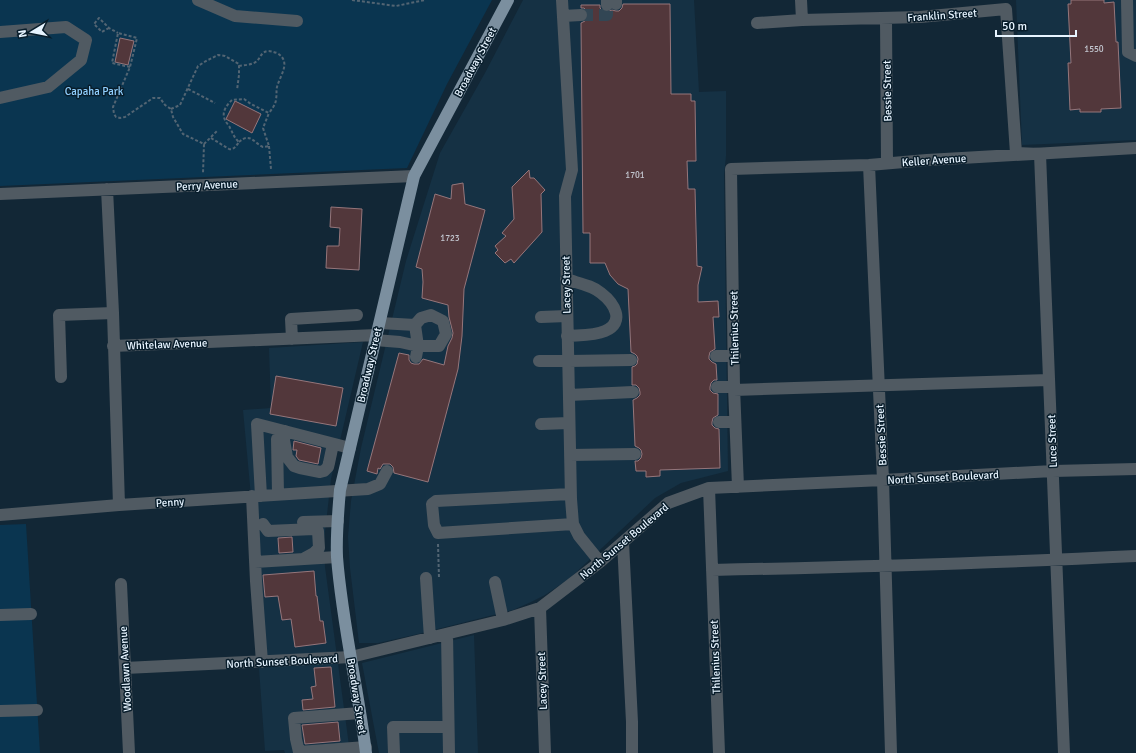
<svg xmlns="http://www.w3.org/2000/svg" width="1136" height="753" viewBox="0 0 1136 753" font-family="Signika,sans-serif">
	<style>
		.built { fill: #153144 }
		.green { fill: #0a3550 }
		.building { fill: #52373b; stroke: #95767b }
		.lines { fill: none; stroke-linecap: round; stroke-linejoin: round }
		.minor-tunnel { stroke: #324654; stroke-width: 12; stroke-dasharray: 12 6; stroke-linecap: butt }
		.path { stroke: #536573; stroke-width: 2; stroke-dasharray: 3 2; stroke-linecap: butt }
		.minor { stroke: #505a62; stroke-width: 12 }
		.major { stroke: #7b8f9f; stroke-width: 12 }
		.labels { text-anchor: middle; stroke-width: 3; stroke-linejoin: round; paint-order: stroke }
		.number-label { font-size: 9px; fill: #c2c5ce }
		.street-label { font-size: 11px; fill: #e7f4ff; stroke: #081d2b }
		.park-label { font-size: 11px; fill: #91d0ff; stroke: #081d2b }
	</style>
	<rect width="100%" height="100%" fill="#122736"/>
	<path class="built" d="M523 0H694L699 92 726 91V156L724 175 728 471 681 483 655 498 569 579 545 595 531 602 513 610 418 634 378 643H359L350 568 348 537 351 501 361 448 406 261 440 153 485 73Z
		M1016 0H1136V140L1022 145Z
		M363 342 331 479 324 541 325 567 350 753H285L284 750 265 751 252 572H258L243 410 271 408 269 348Z
		M474 635 478 753H379L362 663Z"/>
	<path class="green" d="M0 0H492L447 84 407 168 0 186Z
		M26 524 40 753H0V525Z"/>
	<path class="building" d="M1071 0H1104V3L1114 2 1116 42H1118L1121 108 1101 109V112H1080V109L1070 110 1068 63H1071L1068 4H1071Z
		M623 4H670L671 94H691V101H695L696 161H687L688 189H695L697 266 702 267 698 285V302L718 301 719 317H713L715 349 710 352 709 356V359L712 362 716 364 717 380H714L711 383 710 387V390L713 393 718 394V415L713 418 712 422V425L715 428 719 429 720 468 660 470V476L646 477V471H636L635 461H638L641 458 642 454 641 450 639 448 635 446 633 400 637 398 640 395V392L639 388 636 385H632V367L635 366 637 364 638 359 637 356 635 354 631 352 628 289 618 284 610 275 605 263H590V233H583L581 23 585 21 587 19 588 15 587 11 584 8H581V5H600V8L603 11 607 12 612 10 616 11H619L622 8Z
		M120 38 134 41 128 65 115 62Z
		M235 101 261 114 252 133 226 119Z
		M529 170 530 178H534L545 190 541 194 542 232 514 263 511 259 505 263 495 253 498 250 495 246 506 236 502 233 514 219 512 187Z
		M463 183 465 204 485 210 464 289 462 336 458 369 428 482 394 473 393 467 390 464H383L380 469 378 468 377 474 367 471 399 353 409 355V360L411 363 414 364H419L423 359 444 365 448 346 452 338 453 333 449 317 448 305 422 298 423 282 422 269 416 267 435 194 451 199 452 185Z
		M331 207 362 209 359 270 326 268 327 246H339L340 228 330 227Z
		M276 376 343 388 336 426 270 414Z
		M294 441 321 448 318 464 299 460 296 456 297 450H293Z
		M292 537 293 552 279 553 278 538Z
		M314 571 316 596H317L320 621H323L326 643 295 647 291 619 282 620 278 596 265 597 263 575Z
		M331 667 335 707 303 710 302 700 313 699 311 687 316 686 314 668Z
		M338 722 340 741 305 744 302 725Z"/>
	<g class="lines">
		<path class="minor-tunnel" d="M581 15H607V5"/>
		<path class="path" d="M352 0 396 6 425 0
			M109 28 102 32 94 24 99 18 109 28 118 33
			M239 66C244 65 253 65 257 61 261 57 261 52 268 51 271 51 274 52 277 53 292 62 280 75 277 87 276 91 277 95 276 99 276 104 272 109 269 113
			M130 67 112 63 118 33 137 38 130 67 113 107 114 114 116 117 120 118 125 117 153 98H160L165 105 171 109 173 117 183 134 204 144 203 173
			M188 89 215 103
			M171 109 180 105 198 66 206 61 218 55 225 56 239 64V75L237 90
			M211 138 229 149C234 150 236 146 239 142 234 138 233 133 230 128 229 125 226 123 225 120 221 112 227 105 232 100L244 99 251 104 269 113 263 128 269 146 263 147C254 143 250 132 239 142
			M204 144 218 130
			M269 146 271 169
			M438 544 439 578"/>
		<path class="minor" d="M198 0 235 16 297 21
			M562 0 572 170 565 196 571 499 573 524 579 536 600 562
			M607 0V5
			M801 0 802 20
			M1127 0 1128 52 1136 56
			M616 4V0
			M563 16 581 15
			M886 18 887 163
			M757 23 802 20 920 17 1006 9 1016 153 1040 154 1064 753
			M0 32 66 27 86 40 81 60 48 87 0 98
			M869 165 883 480 891 753
			M107 189 113 313 119 505
			M0 194 414 176
			M566 279C577 283 592 285 601 293 614 303 626 322 605 331 594 336 579 335 567 336
			M541 317 567 316
			M380 323 415 325
			M292 339 291 319 357 315
			M375 340 400 342 418 346H439L446 334 443 321 431 315 421 318 415 325 418 346 416 357
			M113 346 377 335
			M716 356H735
			M539 361H569L631 360
			M61 377 59 315 113 313
			M717 387H734
			M734 390 1049 380
			M569 395 633 392
			M719 422H735
			M541 424 569 423
			M285 431 284 440 287 457 294 466 300 468 320 472 324 471 328 467 329 463 333 444
			M277 439 278 494
			M570 455 635 454
			M738 487 734 387 731 169 869 165 927 160 1136 148
			M709 488 719 753
			M570 494 436 501 432 504 434 525 438 533 573 524
			M252 496 256 581 262 662
			M261 496 257 424 350 448
			M0 515 119 505 368 489 380 484 387 471
			M303 522 338 521
			M263 524 268 531 314 529 318 531 319 548 314 553 303 559
			M623 542 632 722V753
			M255 562 337 557
			M712 570C853 567 995 563 1136 556
			M426 578 430 638
			M495 582 503 620
			M121 584 129 753
			M540 608 545 753
			M0 615 31 614
			M447 634 449 753
			M125 668 351 657 503 620 540 608 600 562 668 503 709 488 883 480 1053 471 1136 469
			M0 711 37 710
			M299 752 296 739 294 718 360 713
			M299 753V752L366 747
			M394 753 393 727H448"/>
		<path class="major" d="M366 753C358 688 342 623 337 557 336 535 338 513 340 490L414 176 508 0"/>
	</g>
	<g class="labels">
		<g class="number-label">
			<text x="1094" y="52">1550</text>
			<text x="635" y="178">1701</text>
			<text x="450" y="241">1723</text>
		</g>
		<g class="street-label">
			<text transform="translate(942 15) rotate(-4)" y="4">Franklin Street</text>
			<text transform="translate(475 62) rotate(-62)" y="4">Broadway Street</text>
			<text transform="translate(887 91) rotate(-91)" y="4">Bessie Street</text>
			<text transform="translate(934 160) rotate(-4)" y="4">Keller Avenue</text>
			<text transform="translate(207 185) rotate(-3)" y="4">Perry Avenue</text>
			<text transform="translate(566 285) rotate(-91)" y="4">Lacey Street</text>
			<text transform="translate(734 328) rotate(-91)" y="4">Thilenius Street</text>
			<text transform="translate(167 344) rotate(-2)" y="4">Whitelaw Avenue</text>
			<text transform="translate(369 365) rotate(-77)" y="4">Broadway Street</text>
			<text transform="translate(881 435) rotate(-93)" y="4">Bessie Street</text>
			<text transform="translate(1052 441) rotate(-92)" y="4">Luce Street</text>
			<text transform="translate(943 477) rotate(-3)" y="4">North Sunset Boulevard</text>
			<text transform="translate(170 502) rotate(-4)" y="4">Penny</text>
			<text transform="translate(624 541) rotate(-40)" y="4">North Sunset Boulevard</text>
			<text transform="translate(715 657) rotate(-92)" y="4">Thilenius Street</text>
			<text transform="translate(282 661) rotate(-3)" y="4">North Sunset Boulevard</text>
			<text transform="translate(125 669) rotate(-93)" y="4">Woodlawn Avenue</text>
			<text transform="translate(542 681) rotate(-92)" y="4">Lacey Street</text>
			<text transform="translate(357 696) rotate(81)" y="4">Broadway Street</text>
		</g>
		<g class="park-label">
			<text x="94" y="95">Capaha Park</text>
		</g>
	</g>
	<g transform="translate(32 32) rotate(260)" stroke="#081d2b" stroke-width="3" paint-order="stroke">
	<path d="M0-3L7 15L0 10L-7 15Z" fill="#e7f4ff"/>
	<text y="-6" font-size="11" font-weight="bold" text-anchor="middle" fill="#e7f4ff">N</text>
	</g>
	<path d="M996 30v6h80v-6" fill="none" stroke="#e7f4ff" stroke-width="2"/>
	<text x="1002" y="30" font-size="12" fill="#e7f4ff" stroke="#081d2b" stroke-width="3" paint-order="stroke">50 m</text>
</svg>
